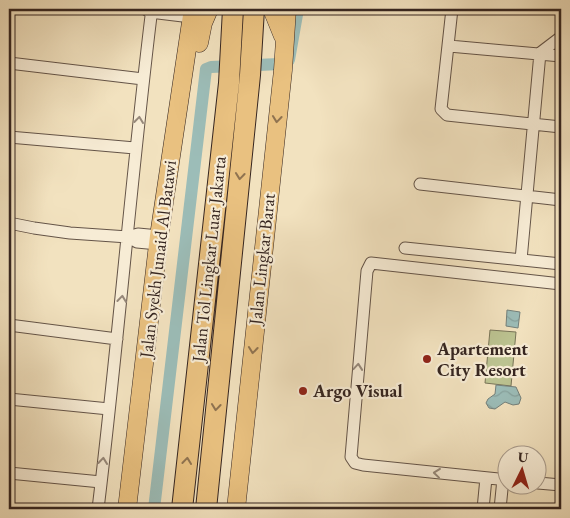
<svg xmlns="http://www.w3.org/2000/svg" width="570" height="518" viewBox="0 0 570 518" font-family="'EB Garamond',serif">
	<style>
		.pitch { fill: #bcc391; stroke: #787458 }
		.water { fill: url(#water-waves); stroke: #73807b }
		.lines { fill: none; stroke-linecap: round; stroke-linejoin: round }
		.canal { stroke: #9cbdb8; stroke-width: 12 }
		.minor-casing { stroke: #645448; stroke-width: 13 }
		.primary-casing { stroke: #352520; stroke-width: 19 }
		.motorway-casing { stroke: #352520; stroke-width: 22 }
		.minor { stroke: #f7ecd5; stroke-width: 11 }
		.primary { stroke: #e9c180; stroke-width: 18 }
		.motorway { stroke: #e9c180; stroke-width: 20 }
		.oneway { stroke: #8f7350 }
		.oneway2 { stroke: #96887a }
		.poi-dot { fill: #8f2418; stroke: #f7ecd5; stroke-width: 2 }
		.labels { text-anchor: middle; stroke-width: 4.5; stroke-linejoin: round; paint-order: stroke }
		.street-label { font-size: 18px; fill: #352520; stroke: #f7ecd5 }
		.poi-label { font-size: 18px; font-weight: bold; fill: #352520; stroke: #f7ecd5; text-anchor: start }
	</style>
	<defs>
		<pattern id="water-waves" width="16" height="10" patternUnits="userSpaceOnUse" patternTransform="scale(1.25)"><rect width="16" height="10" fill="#9cbdb8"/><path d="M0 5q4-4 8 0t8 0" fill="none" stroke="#87a29e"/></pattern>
	</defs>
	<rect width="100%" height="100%" fill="#f2e2bf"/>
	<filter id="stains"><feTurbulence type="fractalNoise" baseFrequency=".004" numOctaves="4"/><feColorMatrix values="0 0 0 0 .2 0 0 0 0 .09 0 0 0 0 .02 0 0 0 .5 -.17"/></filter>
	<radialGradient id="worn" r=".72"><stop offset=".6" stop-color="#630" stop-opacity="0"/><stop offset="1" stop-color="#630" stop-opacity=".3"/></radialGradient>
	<path class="pitch" d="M490 330 516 332 511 386 485 383Z"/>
	<path class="water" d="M507 310 520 312 518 328 506 326Z
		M496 385 516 387 521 398 519 404 513 405 505 402 495 409 489 408 486 403 488 399 495 394Z"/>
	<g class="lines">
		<path class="canal" d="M154 509 206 69 211 67 280 64 289 60 298 9"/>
		<defs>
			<path id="minor" d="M145 9 150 12 191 17
				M452 9 441 109 447 115 561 127
				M449 46 561 56
				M9 63 143 79
				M9 137 135 148
				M420 184 561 200
				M9 223 34 228 70 233 128 237 138 234 159 236
				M128 237 137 242 158 244
				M405 248 561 264
				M521 260 540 53 561 37
				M9 325 117 339
				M9 399 109 409
				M9 473 101 482
				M508 480 363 465 355 463 351 457 367 271 371 263 561 284
				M538 483 561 485
				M98 509C118 345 131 180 151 16L150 12
				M483 509 486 478
				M500 509 503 479"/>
			<path id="primary" d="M272 9 283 36
				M199 43 203 23 209 9
				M127 509 159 236 193 9
				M236 509 283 70 287 9"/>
			<path id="motorway" d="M182 509 229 83 233 9
				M206 509 250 75 254 9"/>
		</defs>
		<use href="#minor" class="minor-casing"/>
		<use href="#primary" class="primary-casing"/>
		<use href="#motorway" class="motorway-casing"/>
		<use href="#minor" class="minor"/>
		<use href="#primary" class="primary"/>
		<use href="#motorway" class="motorway"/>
	</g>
	<defs><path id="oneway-chevron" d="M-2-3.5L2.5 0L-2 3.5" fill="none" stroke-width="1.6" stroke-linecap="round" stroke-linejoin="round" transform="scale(1.25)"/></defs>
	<g class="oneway">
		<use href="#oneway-chevron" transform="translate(277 119) rotate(96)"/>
		<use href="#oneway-chevron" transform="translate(240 176) rotate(96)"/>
		<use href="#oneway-chevron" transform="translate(253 350) rotate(96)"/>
		<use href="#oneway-chevron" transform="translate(216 407) rotate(96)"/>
		<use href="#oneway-chevron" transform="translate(187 461) rotate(-84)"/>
	</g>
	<g class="oneway2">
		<use href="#oneway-chevron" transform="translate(139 120) rotate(-83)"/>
		<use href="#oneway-chevron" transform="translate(122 299) rotate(-84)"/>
		<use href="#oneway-chevron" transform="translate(358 367) rotate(-85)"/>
		<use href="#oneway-chevron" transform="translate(103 461) rotate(-84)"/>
		<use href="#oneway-chevron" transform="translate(437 473) rotate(-174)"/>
	</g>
	<g class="poi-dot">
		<circle cx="427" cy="359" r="5"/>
		<circle cx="303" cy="391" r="5"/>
	</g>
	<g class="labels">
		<g class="street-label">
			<text transform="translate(158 259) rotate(-83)" y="6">Jalan Syekh Junaid Al Batawi</text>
			<text transform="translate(209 259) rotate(-84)" y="6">Jalan Tol Lingkar Luar Jakarta</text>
			<text transform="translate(262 259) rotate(-84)" y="6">Jalan Lingkar Barat</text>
		</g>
		<g class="poi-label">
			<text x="437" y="355">Apartement<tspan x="437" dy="21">City Resort</tspan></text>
			<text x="313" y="397">Argo Visual</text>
		</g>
	</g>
	<rect width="570" height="518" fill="none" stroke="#f2e2bf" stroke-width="30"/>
	<rect x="10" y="10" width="550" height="498" fill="none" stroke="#352520" stroke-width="2.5"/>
	<rect x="15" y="15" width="540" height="488" fill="none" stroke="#352520"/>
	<g transform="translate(522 470) rotate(5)"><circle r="24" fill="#f7ecd5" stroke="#a99c8d"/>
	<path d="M0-4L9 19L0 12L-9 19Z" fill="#8f2418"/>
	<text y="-8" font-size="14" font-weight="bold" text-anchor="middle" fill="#352520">U</text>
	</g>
	<rect width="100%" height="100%" filter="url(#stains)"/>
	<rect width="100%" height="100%" fill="url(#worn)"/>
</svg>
